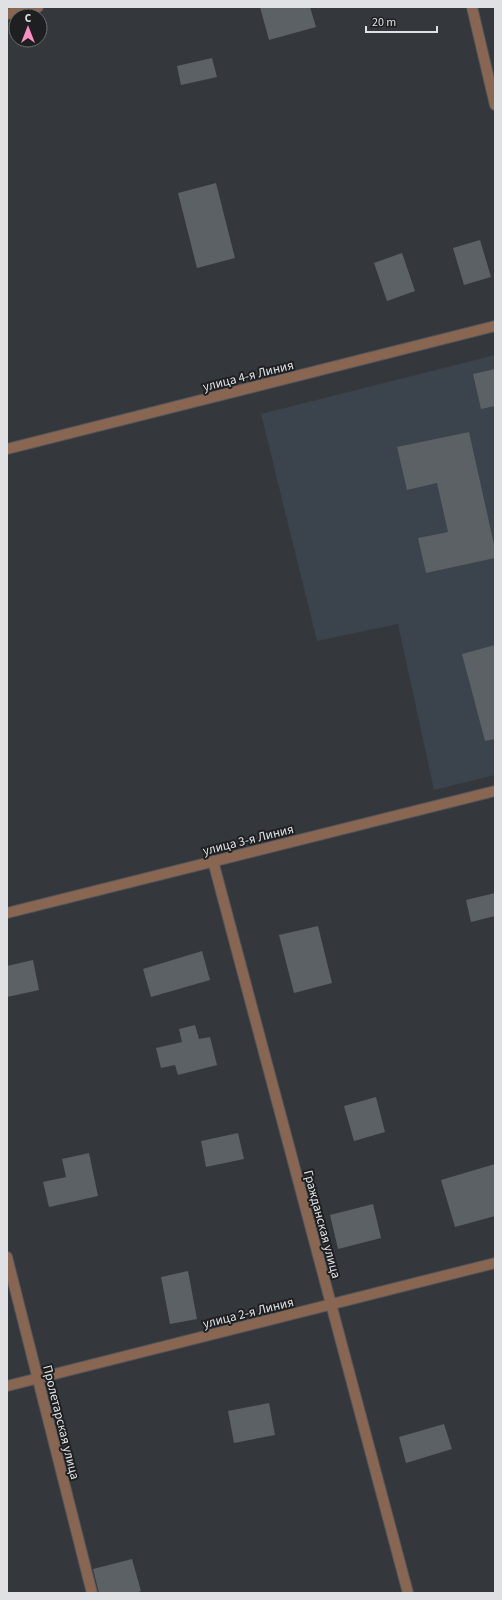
<svg xmlns="http://www.w3.org/2000/svg" width="502" height="1600" viewBox="0 0 502 1600" font-family="'Source Sans 3',sans-serif">
	<style>
		.built { fill: #3b434c }
		.building { fill: #5c6165 }
		.lines { fill: none; stroke-linecap: round; stroke-linejoin: round }
		.minor-casing { stroke: #53565b; stroke-width: 12 }
		.minor { stroke: #886651; stroke-width: 10 }
		.labels { text-anchor: middle; stroke-width: 4; stroke-linejoin: round; paint-order: stroke }
		.street-label { font-size: 13px; fill: #dfe1e4; stroke: #1e1f21 }
	</style>
	<rect width="100%" height="100%" fill="#34383d"/>
	<path class="built" d="M495 355V775L434 790 398 624 317 641 261 414Z"/>
	<path class="building" d="M260 7H310L316 27 269 40Z
		M212 58 217 77 181 85 177 66Z
		M216 183 235 258 197 268 178 193Z
		M480 240 491 277 464 285 453 248Z
		M402 253 415 291 387 301 374 263Z
		M495 369V406L481 409 473 374Z
		M469 432 495 549V558L426 573 418 538 448 532 437 483 407 490 397 447Z
		M495 645V739L485 741 462 654Z
		M495 893V916L471 922 466 900Z
		M318 926 332 983 294 993 279 935Z
		M202 951 210 980 151 997 143 969Z
		M33 960 39 990 7 997V966Z
		M195 1025 199 1039 210 1037 217 1065 178 1075 175 1065 161 1068 156 1048 182 1042 179 1029Z
		M376 1097 385 1132 354 1141 344 1106Z
		M238 1133 244 1159 206 1167 201 1141Z
		M89 1153 98 1196 49 1207 43 1182 66 1177 62 1159Z
		M495 1164V1216L455 1227 441 1180Z
		M373 1204 381 1238 338 1249 330 1215Z
		M188 1271 197 1319 170 1324 161 1277Z
		M269 1403 275 1435 234 1443 228 1411Z
		M444 1424 452 1449 406 1463 399 1437Z
		M132 1559 141 1591 135 1593H99L93 1569Z"/>
	<g class="lines">
		<defs>
			<path id="minor" d="M472 7 495 105
				M7 14 38 7
				M7 449 495 326
				M213 861 408 1593
				M7 913 495 791
				M7 1257 92 1593
				M7 1386 495 1263"/>
		</defs>
		<use href="#minor" class="minor-casing"/>
		<use href="#minor" class="minor"/>
	</g>
	<g class="labels">
		<g class="street-label">
			<text transform="translate(248 375) rotate(-14)" y="5">улица 4-я Линия</text>
			<text transform="translate(248 839) rotate(-14)" y="5">улица 3-я Линия</text>
			<text transform="translate(323 1224) rotate(75)" y="5">Гражданская улица</text>
			<text transform="translate(248 1312) rotate(-14)" y="5">улица 2-я Линия</text>
			<text transform="translate(62 1422) rotate(76)" y="5">Пролетарская улица</text>
		</g>
	</g>
	<rect width="502" height="1600" fill="none" stroke="#dfe1e4" stroke-width="16"/>
	<g transform="translate(28 28)"><circle r="19" fill="#1e1f21" stroke="#6b6d6f"/>
	<path d="M0-3L7 15L0 10L-7 15Z" fill="#fb8fc4"/>
	<text y="-6" font-size="11" font-weight="bold" text-anchor="middle" fill="#dfe1e4">С</text>
	</g>
	<path d="M366 26v6h71v-6" fill="none" stroke="#dfe1e4" stroke-width="2"/>
	<text x="372" y="26" font-size="12" fill="#dfe1e4" stroke="#1e1f21" stroke-width="3" paint-order="stroke">20 m</text>
</svg>
